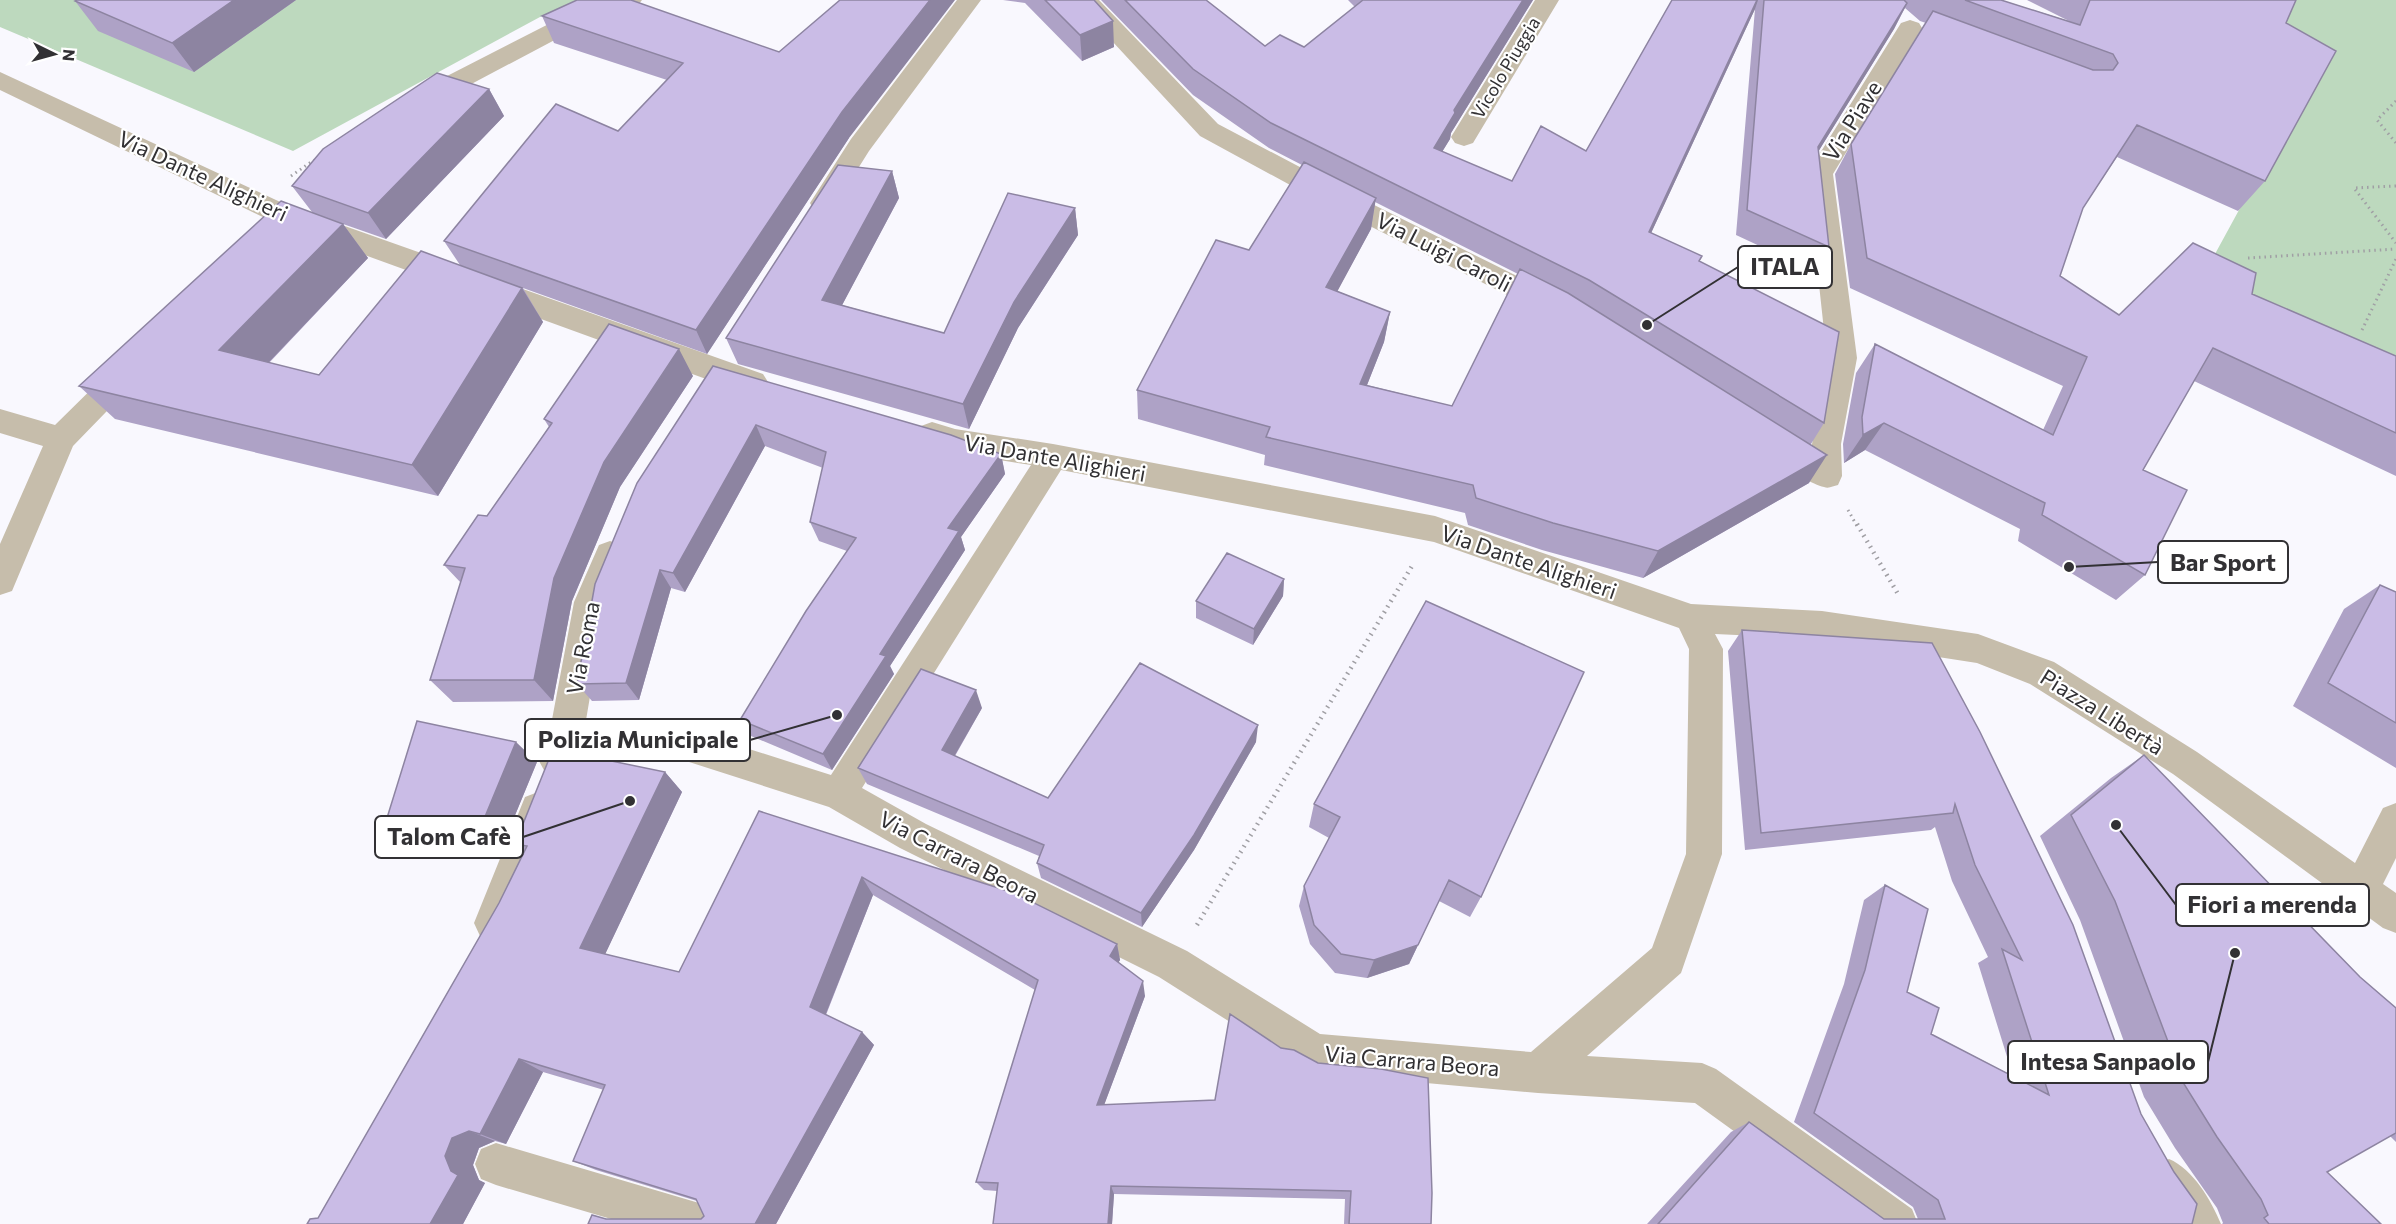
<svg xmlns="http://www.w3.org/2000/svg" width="2396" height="1224" viewBox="0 0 2396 1224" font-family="Commissioner,sans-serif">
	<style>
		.green { fill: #bdd9be }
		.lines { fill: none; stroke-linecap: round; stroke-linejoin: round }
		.path-far1 { stroke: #a09fa4; stroke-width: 3; stroke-dasharray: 1.5 4; stroke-linecap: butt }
		.path { stroke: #a09fa4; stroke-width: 4.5; stroke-dasharray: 1.5 5; stroke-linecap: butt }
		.minor { fill: #c6bdab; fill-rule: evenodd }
		.wall { fill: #aea2c6; fill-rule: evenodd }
		.shaded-wall { fill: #8d84a1 }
		.building { fill: #cabce6; stroke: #8d84a1; stroke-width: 1.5 }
		.labels { text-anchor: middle; stroke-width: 4.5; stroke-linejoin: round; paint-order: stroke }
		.far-street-label { font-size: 18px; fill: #323134; stroke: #fff }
		.street-label { font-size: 22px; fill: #323134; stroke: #fff }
		.leader { fill: none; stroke: #323134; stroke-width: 2 }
		.callout-dot { fill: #323134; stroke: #fff; stroke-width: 2 }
		.callout { fill: #fff; stroke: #323134; stroke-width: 2 }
		.callout-label { font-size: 24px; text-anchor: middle; font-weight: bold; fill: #323134 }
	</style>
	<rect width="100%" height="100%" fill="#f9f8fe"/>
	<path class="green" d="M0 0H588L540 17 293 151 0 27Z
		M2285 0H2396V362L2203 276 2257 177 2262 54Z"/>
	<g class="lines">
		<path class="path-far1" d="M2396 101 2377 120 2396 143
			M291 176 314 160
			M2396 186 2354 188 2396 243
			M2248 258 2396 249
			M2362 330 2396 259
			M1848 510 1857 526"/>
		<path class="path" d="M1857 524 1898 594
			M1197 925 1412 566"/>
		<path class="minor" d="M604 0H642L638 5 598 17 428 107 419 109 410 107 406 101 410 95 582 7Z
			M957 0H981L869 151 832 210 823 212 814 210 810 203 851 139Z
			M1074 0H1099L1218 124 1332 184 1563 299 1567 306 1563 313 1553 316 1543 313 1314 198 1200 136Z
			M1535 0H1559L1473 143 1464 146 1455 143 1451 137Z
			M1910 20 1919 23 1922 28 1833 174 1857 358 1841 444 1842 476 1838 485C1833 486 1829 489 1824 487 1809 484 1772 459 1766 446L1770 437 1781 434 1811 450 1827 358 1807 174 1901 23Z
			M0 72 291 207 763 374 768 382 763 390 753 393 706 379 271 221 0 90Z
			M128 360 138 363 143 371 138 379 73 446 12 591 0 595V544L43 446 0 433V409L55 425 118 363Z
			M932 422 955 429 1053 444 1435 516 1691 604 1822 611 1978 634 2054 662 2197 752 2355 863 2383 808 2396 803V858L2383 884 2396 893V933L2383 928 2173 774 2030 684 1977 663 1822 639 1715 634 1723 649 1722 854 1681 973 1587 1056 1702 1063 1716 1069 1912 1209 1918 1224H1862L1695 1103 1538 1093 1315 1073 1301 1067 1159 977 900 848 829 807 686 761 576 757 569 772 557 777 545 772 539 761 548 741 574 602 599 545 610 541 621 545 626 554 606 602 585 726 686 729 831 775 1031 465 955 453 921 442 917 434 921 426ZM1061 470 1434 542 1679 628 1689 649 1686 854 1652 948 1531 1052 1320 1034 1187 951 926 824 862 788Z
			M538 792 551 797 556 809 506 936 493 941 480 936 474 923 525 797Z
			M496 1143 699 1203 714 1209 720 1224H628L496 1185 481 1179 475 1164 481 1149Z
			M2169 1159C2193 1169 2211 1200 2221 1224H2175L2154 1195 2148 1180 2154 1165Z"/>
	</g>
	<path class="wall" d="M77 0H296L194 72 98 31 75 1Z
		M577 0 849 138 707 354 523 288 543 322 438 496 115 419 79 386 312 212 292 186 489 89 504 116 386 239 343 224 368 258 269 363 319 375 460 265 444 241 618 131 667 80 554 43 542 16Z
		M1003 0H1094L1114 47 1082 61 1025 3Z
		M1101 0H1206L1265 46 1304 47 1355 7 1348 0H1533L1451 133 1450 139 1442 152 1512 181 1586 151 1672 0H2001L2069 21 2027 0H2296L2286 23 2265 181 2238 211 2117 157 2083 208 2060 276 2119 315 2252 294 2396 356V476L2194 381 2143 470 2145 575 2116 600 2018 541 2020 529 1865 450 1844 463 1843 444 1856 373 1875 344 2043 430 2063 386 1850 288 1835 174 1851 144 1926 23 1920 21 1905 8 1894 29 1818 152 1829 247 1815 272 1736 235 1755 9 1651 233 1699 261 1824 423 1811 444 1809 483 1643 578 1542 550 1468 525 1465 513 1264 465 1265 455 1138 419 1137 390 1249 250 1302 165 1269 148 1193 95ZM1375 202 1518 274 1452 406 1367 385 1384 342 1390 312 1337 291 1371 229Z
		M892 171 899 198 842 305 944 333 1075 208 1078 235 1018 328 969 429 738 364 726 338Z
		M713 366 1001 454 1005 474 961 537 965 550 890 666 894 674 832 770 751 736 740 720 847 551 819 541 810 522 823 468 765 446 685 592 671 588 639 700 592 701 577 684Z
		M693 376 620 487 572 601 553 701 453 702 430 680 461 583 444 565 487 516 549 427 544 419Z
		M1284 579 1283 596 1253 645 1196 618V601Z
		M2380 585 2396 592V768L2293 706 2344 609Z
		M1426 601 1481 897 1470 917 1439 901 1409 964 1367 978 1335 973 1310 944 1299 906 1304 886 1329 838 1309 827 1314 804Z
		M1742 630 1932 643 2141 1114 2192 1224H1647L1731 1132 1749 1122 1884 1219H1918L1913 1207 1794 1122 1844 984 1864 900 1885 885 1907 992 1931 1034 2013 1076 1978 963 1988 957 1952 881 1935 827 1931 830 1745 850 1728 651Z
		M982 708 955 756 1048 798 1256 742 1194 850 1142 927 1041 878 1037 863 1039 856 867 784 858 768Z
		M2144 755 2360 977 2396 1008V1142L2390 1136 2327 1172 2381 1224H2222L2223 1223 2217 1208 2175 1148 2144 1097 2080 920 2040 836 2111 778Z
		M537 762 499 854 413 837 387 818Z
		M665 772 682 792 605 954 679 972 759 811 1117 944 1120 960 1118 963 1145 996 1104 1105 1215 1100 1431 1224H1344L1345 1199 1114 1194 1112 1224H993L997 1191 984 1190 976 1182 1035 990 873 895 826 1015 862 1032 874 1045 776 1224 606 1219H701L704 1216 697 1201 596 1170 573 1161 604 1090 543 1072 506 1144 495 1141 479 1148 473 1165 479 1180 485 1183 463 1224H307L318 1218 499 903 524 851 515 844Z"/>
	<path class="shaded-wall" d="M234 0H296L194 72 172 43Z
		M930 0H955L849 138 707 354 696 330 842 112Z
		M1523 0H1533L1451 133 1450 139 1429 173 1434 148 1454 110Z
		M1757 0H1758L1755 9 1640 257 1649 232Z
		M1907 3 1894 29 1805 173 1818 147Z
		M1113 21 1114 47 1082 61 1080 35Z
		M489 89 504 116 386 239 368 213Z
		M892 171 899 198 831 326 822 300Z
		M1376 198 1371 229 1323 318 1326 287Z
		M1075 208 1078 235 1018 328 969 429 963 404 1014 302Z
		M343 224 368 258 249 383 219 350Z
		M522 288 543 322 438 496 412 465Z
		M1390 312 1384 342 1356 413 1360 384Z
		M679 349 693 376 620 487 572 601 553 701 534 680 554 578 604 462Z
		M1884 423 1865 450 1844 463 1863 435Z
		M756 425 765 446 685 592 673 573Z
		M1001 454 1005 474 961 537 965 550 890 666 894 674 832 770 823 754 880 654 948 528Z
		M1827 455 1809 483 1643 578 1658 551Z
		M660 570 671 588 639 700 626 683Z
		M1284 579 1283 596 1253 645 1254 629Z
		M976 690 982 708 948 767 942 750Z
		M1258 725 1256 742 1194 850 1142 927 1141 913Z
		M516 742 537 762 499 854 477 836Z
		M665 772 682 792 601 963 580 948Z
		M862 877 873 895 823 1021 810 1007Z
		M1449 880 1409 964 1367 978 1374 960Z
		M1117 944 1120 960 1113 971 1110 956Z
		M1143 981 1145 996 1100 1116 1097 1105Z
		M862 1032 874 1045 776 1224H755Z
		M519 1059 543 1072 506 1144 480 1134Z
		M469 1131 495 1141 479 1148 473 1165 479 1180 485 1183 463 1224H430L451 1171 445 1156 452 1138Z
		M1111 1186 1114 1194 1112 1224H1108Z"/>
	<path class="building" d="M77 0H234L172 43 75 1Z
		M577 0H631L779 52 840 0H930L842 112 696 330 444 241 556 104 618 131 683 63 542 16Z
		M1045 0H1094L1113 21 1080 35Z
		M1125 0H1206L1265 46 1280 35 1304 47 1363 0H1523L1454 110 1455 113 1434 148 1512 181 1541 126 1586 151 1672 0H1757L1649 232 1702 256 1699 261 1839 332 1824 423 1589 280 1271 123 1193 69Z
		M1764 0H1904L1907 3 1818 147 1829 247 1747 210Z
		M1965 0H2001L2080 25 2090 0H2296L2286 23 2336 51 2265 181 2137 125 2083 208 2060 276 2119 315 2193 243 2256 273 2252 294 2396 356V433L2213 348 2143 470 2187 490 2145 575 2042 515 2045 503 1884 423 1863 435 1862 417 1875 344 2053 435 2087 357 1867 258 1851 144 1933 11 2093 70H2113L2118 63 2113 54Z
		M437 73 489 89 368 213 292 186 323 149Z
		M1304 162 1376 198 1326 287 1390 312 1360 384 1452 406 1520 269 1568 293 1827 455 1658 551 1553 523 1476 498 1473 485 1266 437 1270 427 1137 390 1216 240 1249 250Z
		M838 165 892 171 822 300 944 333 1008 193 1075 208 1014 302 963 404 726 338Z
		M281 201 343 224 219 350 319 375 421 251 522 288 412 465 79 386Z
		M609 324 679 349 604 462 554 578 534 680H430L465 568 444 565 478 515 487 516 552 423 544 419Z
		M713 366 951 435 1001 454 948 528 959 531 880 654 886 656 823 754 740 720 806 611 856 538 810 522 826 452 756 425 673 573 660 570 626 683 577 684 595 584 637 483Z
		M1227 553 1284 579 1254 629 1196 601Z
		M2380 585 2396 592V723L2328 683Z
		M1426 601 1584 672 1481 897 1449 880 1418 945 1374 960 1341 954 1314 925 1304 886 1340 817 1314 804Z
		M1742 630 1932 643 1980 732 2073 925 2141 1114 2174 1172 2197 1204 2192 1224H1658L1749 1122 1884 1219H1945L1938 1200 1814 1113 1865 970 1885 885 1928 909 1907 992 1939 1008 1931 1034 2049 1095 2002 949 2022 960 1975 865 1955 804 1953 813 1761 833Z
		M1140 663 1258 725 1194 835 1141 913 1037 863 1044 845 858 768 921 669 976 690 942 750 1048 798Z
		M417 721 516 742 477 836 387 818Z
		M553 749 665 772 580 948 679 972 759 811 1014 893 1117 944 1110 956 1143 981 1097 1105 1215 1100 1230 1014 1281 1048 1294 1050 1318 1063 1381 1069 1428 1078 1432 1193 1431 1224H1349L1351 1191 1111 1186 1108 1224H993L998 1183 976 1182 1038 980 862 877 810 1007 862 1032 755 1224H588L592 1215 606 1219H701L704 1216 696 1199 573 1161 605 1085 519 1059 480 1134 469 1131 452 1138 445 1156 451 1171 458 1175 430 1224H307L310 1219 318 1218 499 903 527 846 515 844Z
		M2144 755 2360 977 2396 1008V1133L2327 1172 2381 1224H2269L2264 1218 2268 1215 2261 1199 2217 1137 2184 1084 2115 901 2071 815Z"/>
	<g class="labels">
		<g class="far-street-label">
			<text transform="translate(1506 68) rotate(-59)" y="6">Vicolo Piuggia</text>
		</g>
		<g class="street-label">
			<text transform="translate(1852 121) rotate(-58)" y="8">Via Piave</text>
			<text transform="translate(203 176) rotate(25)" y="8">Via Dante Alighieri</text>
			<text transform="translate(1444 252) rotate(27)" y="8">Via Luigi Caroli</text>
			<text transform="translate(1055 458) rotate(10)" y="8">Via Dante Alighieri</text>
			<text transform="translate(1529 562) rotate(19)" y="8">Via Dante Alighieri</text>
			<text transform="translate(583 648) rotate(-79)" y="8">Via Roma</text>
			<text transform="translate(2102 712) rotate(32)" y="8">Piazza Libertà</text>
			<text transform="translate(959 857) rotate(27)" y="8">Via Carrara Beora</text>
			<text transform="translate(1412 1061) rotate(5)" y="8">Via Carrara Beora</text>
		</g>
	</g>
	<path class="leader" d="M1647 325L1738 267M2069 567L2158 562M837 715L750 740M630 801L523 837M2116 825L2176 905M2235 953L2208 1062"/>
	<g class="callout-dot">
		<circle cx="1647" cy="325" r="6"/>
		<circle cx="2069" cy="567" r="6"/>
		<circle cx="837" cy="715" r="6"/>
		<circle cx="630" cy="801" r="6"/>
		<circle cx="2116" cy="825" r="6"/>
		<circle cx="2235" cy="953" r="6"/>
	</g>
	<g class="callout">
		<rect x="1738" y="246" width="94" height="42" rx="6"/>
		<rect x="2158" y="541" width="130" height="42" rx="6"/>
		<rect x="525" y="719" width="225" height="42" rx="6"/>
		<rect x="375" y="816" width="148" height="42" rx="6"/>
		<rect x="2176" y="884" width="193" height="42" rx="6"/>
		<rect x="2008" y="1041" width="200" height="42" rx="6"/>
	</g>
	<g class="callout-label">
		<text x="1785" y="275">ITALA</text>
		<text x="2223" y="571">Bar Sport</text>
		<text x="638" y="748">Polizia Municipale</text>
		<text x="449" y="845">Talom Cafè</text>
		<text x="2272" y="913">Fiori a merenda</text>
		<text x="2108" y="1070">Intesa Sanpaolo</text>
	</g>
	<g transform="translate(54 54) rotate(95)" stroke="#ffffff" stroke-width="4.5" paint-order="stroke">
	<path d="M0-4.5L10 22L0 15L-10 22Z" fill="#323134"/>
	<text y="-9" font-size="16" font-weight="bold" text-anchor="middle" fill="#323134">N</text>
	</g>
</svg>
